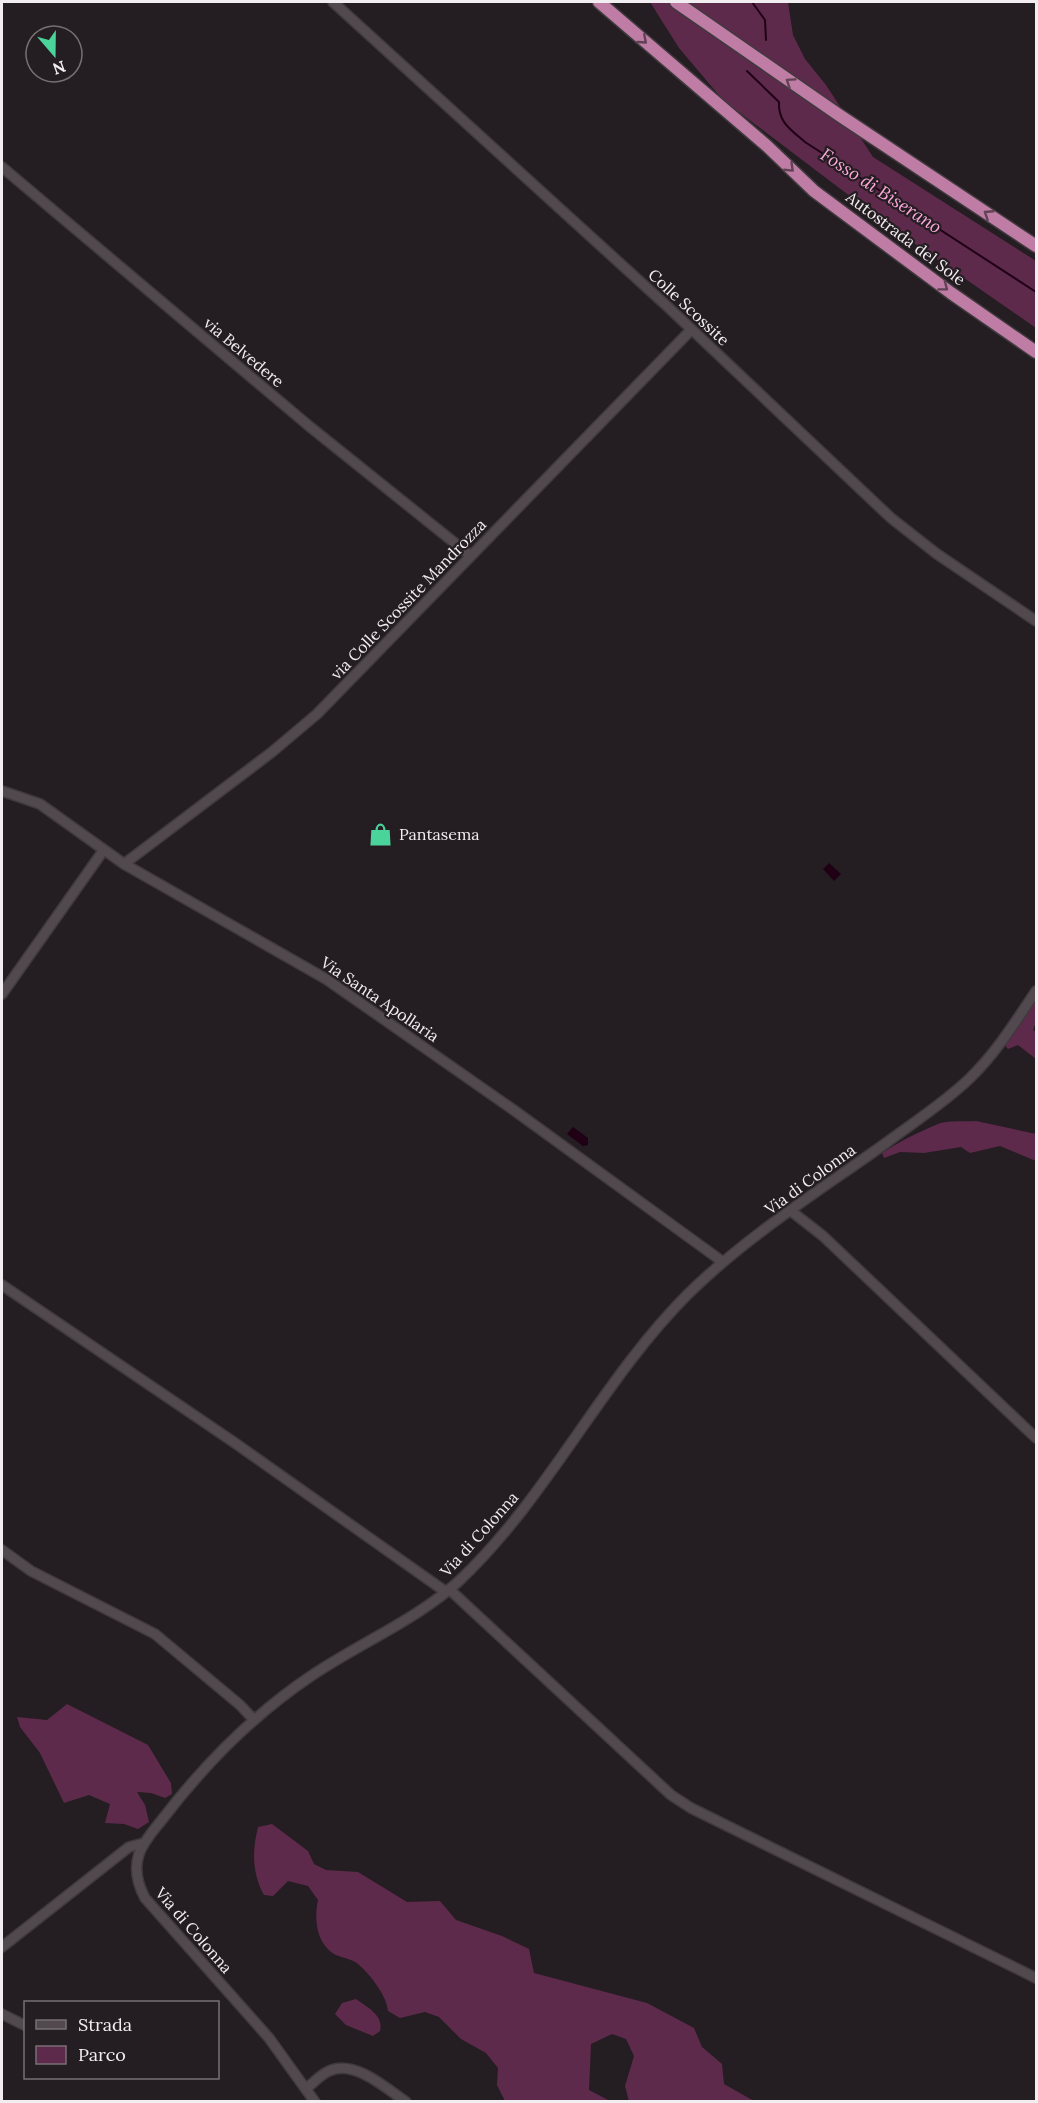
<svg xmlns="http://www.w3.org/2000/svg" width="1038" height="2103" viewBox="0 0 1038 2103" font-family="Lora,serif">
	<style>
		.green { fill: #5e2a4c }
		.water { fill: #1f0015 }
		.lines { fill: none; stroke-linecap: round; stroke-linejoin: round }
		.stream { stroke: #1f0015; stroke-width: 2 }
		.minor-casing { stroke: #3f3a3d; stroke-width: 12 }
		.highway-casing { stroke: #3f3a3d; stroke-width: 15 }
		.minor { stroke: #51494e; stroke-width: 9 }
		.highway { stroke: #bf7ca5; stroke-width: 12 }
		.oneway { stroke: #624356 }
		.labels { text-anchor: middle; stroke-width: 4.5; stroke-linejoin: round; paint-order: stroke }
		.street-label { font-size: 16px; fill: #f2edf0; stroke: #241d21 }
		.poi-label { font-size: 16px; fill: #f2edf0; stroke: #241d21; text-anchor: start }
		.water-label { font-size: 18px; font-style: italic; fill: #faa7da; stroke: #241d21 }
	</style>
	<rect width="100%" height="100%" fill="#241d21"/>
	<path class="green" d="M650 2H788L793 35 805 59 826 85 873 157 1036 261V328L892 228 723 100 679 48Z
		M1036 998V1022L1033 1030 1036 1032V1059L1018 1045 1008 1049 1003 1043Z
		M976 1121 1036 1134V1161L1000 1146 970 1153 961 1147 924 1153 900 1152 884 1158 882 1153C902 1140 917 1133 938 1124 948 1120 965 1122 976 1121Z
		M67 1704 148 1745 171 1783 172 1794 165 1798 151 1793 137 1792 145 1805 149 1822 138 1829 124 1824 105 1823 110 1804 89 1795 64 1803 40 1753 20 1727 17 1717 47 1720Z
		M272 1824 308 1851 314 1864 326 1870 358 1872 407 1902 440 1901 456 1920 502 1936 529 1949 534 1973 647 2003 694 2028 702 2047 722 2064 724 2084 754 2101H629L625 2086 634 2056 626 2039 612 2034 591 2044 589 2090 610 2101H505L497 2085 498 2068 486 2053 461 2039 439 2017 425 2012 400 2018 388 2011C387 1996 370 1974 358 1964 352 1959 343 1958 336 1955 316 1944 314 1919 318 1900L308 1886 288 1881 273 1896 264 1895C252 1873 252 1851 258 1827Z
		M356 1999C367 2007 384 2015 380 2031L373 2036 346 2025 335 2014 342 2003Z"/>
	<path class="water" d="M829 863 841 874 834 881 823 869Z
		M573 1127 588 1138V1145L583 1146 567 1134Z"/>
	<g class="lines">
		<path class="stream" d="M752 2 765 20 766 40
			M747 71 779 102C778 122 790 129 805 142L1036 292"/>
		<defs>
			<path id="minor" d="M333 2 668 307 891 518 937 554 1036 621
				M2 167 309 426 471 556
				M2 791 40 804 124 864 326 979 515 1111 723 1262
				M124 864 272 752 317 714 691 330
				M2 994 103 851
				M791 1211 823 1236 1036 1438
				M2 1285 235 1443 446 1592
				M2 1550 31 1571 155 1634 240 1705 254 1720
				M449 1589 671 1795 691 1808 1036 1978
				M2 1947 129 1847 144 1843
				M2 2014 26 2026
				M306 2089C313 2083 320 2075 329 2071 354 2059 386 2088 406 2102
				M315 2102 269 2038 145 1898C138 1885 134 1869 139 1854 143 1842 153 1831 161 1821 203 1766 253 1715 311 1676 358 1644 418 1619 459 1581 549 1496 601 1381 688 1294 747 1236 819 1191 886 1143 914 1122 944 1103 969 1079 996 1053 1016 1021 1036 991"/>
			<path id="highway" d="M599 2 767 146 814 191 951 293 1036 352
				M676 2 839 115 1036 246"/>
		</defs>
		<use href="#minor" class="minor-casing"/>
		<use href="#highway" class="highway-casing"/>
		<use href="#minor" class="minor"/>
		<use href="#highway" class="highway"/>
	</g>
	<defs><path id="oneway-chevron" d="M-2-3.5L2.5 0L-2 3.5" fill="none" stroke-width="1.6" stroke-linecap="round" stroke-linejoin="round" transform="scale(1.5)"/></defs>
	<g class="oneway">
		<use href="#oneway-chevron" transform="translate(643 40) rotate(41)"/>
		<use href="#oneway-chevron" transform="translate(790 82) rotate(-146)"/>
		<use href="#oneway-chevron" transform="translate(790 168) rotate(44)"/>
		<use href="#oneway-chevron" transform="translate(988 214) rotate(-147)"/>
		<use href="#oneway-chevron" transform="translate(944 287) rotate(37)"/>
	</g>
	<defs>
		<symbol id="shop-bare" viewBox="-9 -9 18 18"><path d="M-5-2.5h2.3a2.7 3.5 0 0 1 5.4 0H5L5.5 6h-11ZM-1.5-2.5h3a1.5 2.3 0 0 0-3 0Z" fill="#4ad49c" stroke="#241d21" stroke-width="2.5" paint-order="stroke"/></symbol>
	</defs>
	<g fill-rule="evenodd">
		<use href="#shop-bare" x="364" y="818" width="33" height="33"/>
	</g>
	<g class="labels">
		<g class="street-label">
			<text transform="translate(906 238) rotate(37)" y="6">Autostrada del Sole</text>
			<text transform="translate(689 307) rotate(43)" y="6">Colle Scossite</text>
			<text transform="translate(244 352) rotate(40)" y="6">via Belvedere</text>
			<text transform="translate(408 599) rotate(-46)" y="6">via Colle Scossite Mandrozza</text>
			<text transform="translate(380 999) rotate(34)" y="6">Via Santa Apollaria</text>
			<text transform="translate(810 1179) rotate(-36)" y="6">Via di Colonna</text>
			<text transform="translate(479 1534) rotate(-48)" y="6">Via di Colonna</text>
			<text transform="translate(194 1930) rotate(49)" y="6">Via di Colonna</text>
		</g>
		<g class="poi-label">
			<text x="399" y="840">Pantasema</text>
		</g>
		<g class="water-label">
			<text transform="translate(881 191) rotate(33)" y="6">Fosso di Biserano</text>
		</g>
	</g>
	<rect width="1038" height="2103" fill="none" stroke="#f2edf0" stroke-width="6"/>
	<rect x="24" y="2001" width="195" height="78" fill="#241d21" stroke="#767074" stroke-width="1.5"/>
	<rect x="36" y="2020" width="30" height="9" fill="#51494e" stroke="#767074" stroke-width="1.5"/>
	<text x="78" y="2031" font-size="18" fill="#f2edf0">Strada</text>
	<rect x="36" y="2046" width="30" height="18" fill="#5e2a4c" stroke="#767074" stroke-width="1.5"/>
	<text x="78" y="2061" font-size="18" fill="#f2edf0">Parco</text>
	<g transform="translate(54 54) rotate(160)"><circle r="28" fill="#241d21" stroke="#767074" stroke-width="1.5"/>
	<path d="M0-4.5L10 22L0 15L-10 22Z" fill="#4ad49c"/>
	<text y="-9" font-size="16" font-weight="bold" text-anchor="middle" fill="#f2edf0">N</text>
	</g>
</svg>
